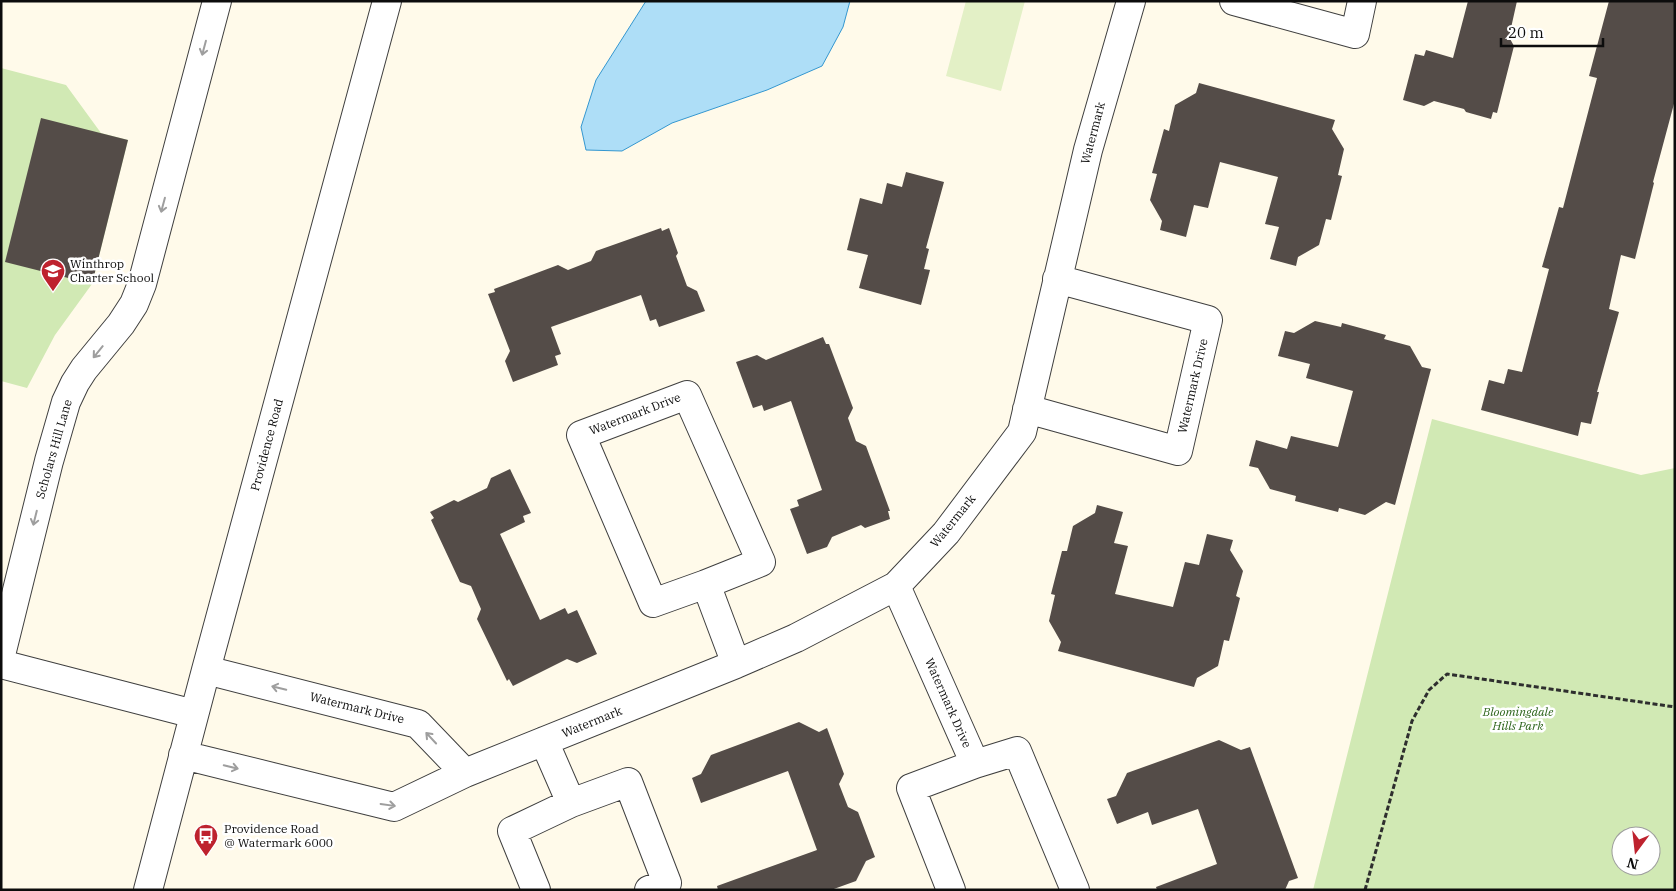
<svg xmlns="http://www.w3.org/2000/svg" width="1676" height="891" viewBox="0 0 1676 891" font-family="'IBM Plex Serif',serif">
	<style>
		.green { fill: #d1e9b4; fill-rule: evenodd }
		.pitch { fill: #e3f0c6 }
		.water { fill: #aedef7; stroke: #3497d0 }
		.building { fill: #544c48 }
		.lines { fill: none; stroke-linecap: round; stroke-linejoin: round }
		.minor-casing { stroke: #3f3f3f; stroke-width: 30 }
		.path { stroke: #2e2e2e; stroke-width: 3; stroke-dasharray: 5 2.5; stroke-linecap: butt }
		.minor { stroke: #fff; stroke-width: 28 }
		.oneway { stroke: #9e9e9e }
		.labels { text-anchor: middle; stroke-width: 5; stroke-linejoin: round; paint-order: stroke }
		.street-label { font-size: 12px; fill: #0c0c0c; stroke: #fff }
		.poi-label { font-size: 12px; fill: #0c0c0c; stroke: #fff; text-anchor: start }
		.park-label { font-size: 12px; font-style: italic; fill: #2d641b; stroke: #fff }
	</style>
	<rect width="100%" height="100%" fill="#fffaea"/>
	<path class="green" d="M1 68 66 85 101 133 128 140 92 284 55 335 27 388 1 381Z
		M1432 419 1641 475 1675 468V890H1313ZM1621 836H1651V866H1621Z"/>
	<path class="pitch" d="M966 1H1025L1001 91 946 76Z"/>
	<path class="water" d="M646 1H850L843 27 822 66 767 90 672 123 622 151 586 150 581 127 596 80Z"/>
	<path class="building" d="M1468 1H1517L1509 37 1514 46 1497 113 1493 112 1491 119 1466 112 1464 109 1434 101 1424 106 1403 100 1415 54 1424 56 1426 50 1453 58Z
		M1609 1H1675V100L1653 182 1654 183 1635 259 1621 255 1609 309 1619 312 1597 392H1599L1591 424 1581 422 1578 436 1481 410 1489 380 1504 384 1508 369 1522 372 1549 269 1542 267 1559 207 1563 208 1597 78 1589 76Z
		M1199 83 1335 120 1332 129 1344 149 1338 175 1342 176 1331 220 1326 219 1319 245 1298 257 1296 266 1270 259 1279 227 1265 224 1278 177 1220 162 1208 208 1194 205 1186 237 1160 230 1162 221 1150 200 1157 174 1152 173 1164 129 1169 131 1175 105 1196 93Z
		M41 118 128 140 92 284 5 262Z
		M906 172 944 182 926 248 929 249 924 269 930 270 921 305 859 288 868 255 847 250 860 198 882 204 887 183 902 187Z
		M661 228 662 231 669 228 678 253 676 256 687 286 697 291 705 311 659 327 656 319 650 321 641 295 551 327 561 354 555 356 558 365 513 382 505 361 510 351 488 294 495 292 494 289 558 265 568 270 591 261 596 251Z
		M1315 321 1341 327 1342 323 1386 335 1384 339 1410 346 1422 367 1431 369 1395 505 1386 502 1365 515 1339 508 1338 512 1295 501 1296 496 1270 489 1258 468 1249 466 1256 440 1287 449 1291 436 1338 447 1353 391 1306 378 1310 364 1278 356 1285 331 1294 333Z
		M823 337 826 344H829L853 408 848 418 856 441 866 446 890 511H888L890 519 865 528 861 525 832 537 827 547 807 554 790 509 799 506 797 500 822 490 791 401 764 411 762 405 753 408 736 362 757 355 766 360Z
		M510 469 531 513 523 516 525 522 500 534 540 620 565 608 568 614 577 610 597 654 577 663 567 659 513 686 509 679 507 681 477 619 481 609 471 586 460 582 431 520 434 518 430 512 454 500 458 502 487 488 491 478Z
		M1097 505 1123 512 1114 543 1128 546 1115 594 1173 607 1185 562 1199 565 1207 534 1233 540 1230 550 1243 571 1236 596 1240 598 1229 641 1224 640 1218 666 1197 678 1194 687 1058 651 1061 642 1049 621 1055 595 1051 594 1062 551H1067L1073 526 1095 513Z
		M799 722 819 732 827 728 844 774 839 784 848 807 858 812 875 857 866 861 856 881 831 890H718L717 886 817 850 788 771 701 803 692 778 701 774 711 755Z
		M1219 740 1241 750 1250 747 1298 878 1289 881 1285 890H1157L1156 887 1217 864 1198 809 1152 825 1148 812 1117 824 1107 799 1116 796 1127 773Z"/>
	<g class="lines">
		<defs>
			<path id="minor" d="M1234 1 1355 34 1362 1
				M1027 409 1178 451 1208 320 1057 279
				M706 584 653 603 581 435 687 395 761 562 706 584 736 664
				M896 586 975 764
				M1 655 49 461 66 402 75 383 84 369 121 324 134 304 142 284 217 1
				M1 664 194 714
				M206 670 418 724 465 773
				M544 741 571 803
				M183 755 394 807 465 773 736 664 796 638 896 586 946 533 1022 432 1088 150 1131 1
				M148 890 206 670 387 1
				M536 890 512 831 571 803 628 782 667 883 649 890
				M951 890 911 788 975 764 1017 751 1075 890"/>
		</defs>
		<use href="#minor" class="minor-casing"/>
		<path class="path" d="M1365 890 1412 721 1429 690 1447 674 1675 707"/>
		<use href="#minor" class="minor"/>
	</g>
	<defs><path id="oneway-shaft" d="M-6 0H5M1.5-3L5.5 0L1.5 3" fill="none" stroke-width="1.6" stroke-linecap="round" stroke-linejoin="round" transform="scale(1.25)"/></defs>
	<g class="oneway">
		<use href="#oneway-shaft" transform="translate(204 48) rotate(105)"/>
		<use href="#oneway-shaft" transform="translate(163 205) rotate(105)"/>
		<use href="#oneway-shaft" transform="translate(98 352) rotate(129)"/>
		<use href="#oneway-shaft" transform="translate(35 518) rotate(104)"/>
		<use href="#oneway-shaft" transform="translate(279 688) rotate(-166)"/>
		<use href="#oneway-shaft" transform="translate(431 738) rotate(-133)"/>
		<use href="#oneway-shaft" transform="translate(231 767) rotate(14)"/>
		<use href="#oneway-shaft" transform="translate(388 805) rotate(8)"/>
	</g>
	<defs>
		<symbol id="school-pin" viewBox="-11 -11 22 30"><path d="M0 17L-7.5 6A9.5 9.5 0 1 1 7.5 6Z" fill="#be222e" stroke="#fff"/><path d="M0-5L7-2L0 1L-7-2ZM-4 1L0 2.5L4 1V4Q0 6-4 4Z" fill="#fff"/></symbol>
		<symbol id="bus-pin" viewBox="-11 -11 22 30"><path d="M0 17L-7.5 6A9.5 9.5 0 1 1 7.5 6Z" fill="#be222e" stroke="#fff"/><path d="M-5-6H5V4H4V6H2V4H-2V6H-4V4H-5ZM-3.5-4V0h7V-4ZM-3.5 1.2v1.5H-2V1.2ZM2 1.2v1.5H3.5V1.2Z" fill="#fff"/></symbol>
	</defs>
	<g fill-rule="evenodd">
		<use href="#school-pin" x="39" y="257" width="28" height="38"/>
		<use href="#bus-pin" x="192" y="822" width="28" height="38"/>
	</g>
	<g class="labels">
		<g class="street-label">
			<text transform="translate(1093 133) rotate(-75)" y="4">Watermark</text>
			<text transform="translate(1193 386) rotate(-77)" y="4">Watermark Drive</text>
			<text transform="translate(635 414) rotate(-21)" y="4">Watermark Drive</text>
			<text transform="translate(267 445) rotate(-75)" y="4">Providence Road</text>
			<text transform="translate(54 449) rotate(-74)" y="4">Scholars Hill Lane</text>
			<text transform="translate(953 521) rotate(-51)" y="4">Watermark</text>
			<text transform="translate(948 703) rotate(66)" y="4">Watermark Drive</text>
			<text transform="translate(357 708) rotate(14)" y="4">Watermark Drive</text>
			<text transform="translate(592 722) rotate(-22)" y="4">Watermark</text>
		</g>
		<g class="poi-label">
			<text x="70" y="268">Winthrop<tspan x="70" dy="14">Charter School</tspan></text>
			<text x="224" y="833">Providence Road<tspan x="224" dy="14">@ Watermark 6000</tspan></text>
		</g>
		<g class="park-label">
			<text x="1518" y="716">Bloomingdale<tspan x="1518" dy="14">Hills Park</tspan></text>
		</g>
	</g>
	<rect width="1676" height="891" fill="none" stroke="#0c0c0c" stroke-width="5"/>
	<g transform="translate(1636 851) rotate(195)"><circle r="24" fill="#ffffff" stroke="#9e9e9e"/>
	<path d="M0-4L9 19L0 12L-9 19Z" fill="#be222e"/>
	<text y="-8" font-size="14" font-weight="bold" text-anchor="middle" fill="#0c0c0c">N</text>
	</g>
	<path d="M1501 38v8h102v-8" fill="none" stroke="#0c0c0c" stroke-width="2.5"/>
	<text x="1508" y="38" font-size="15" fill="#0c0c0c" stroke="#ffffff" stroke-width="4" paint-order="stroke">20 m</text>
</svg>
